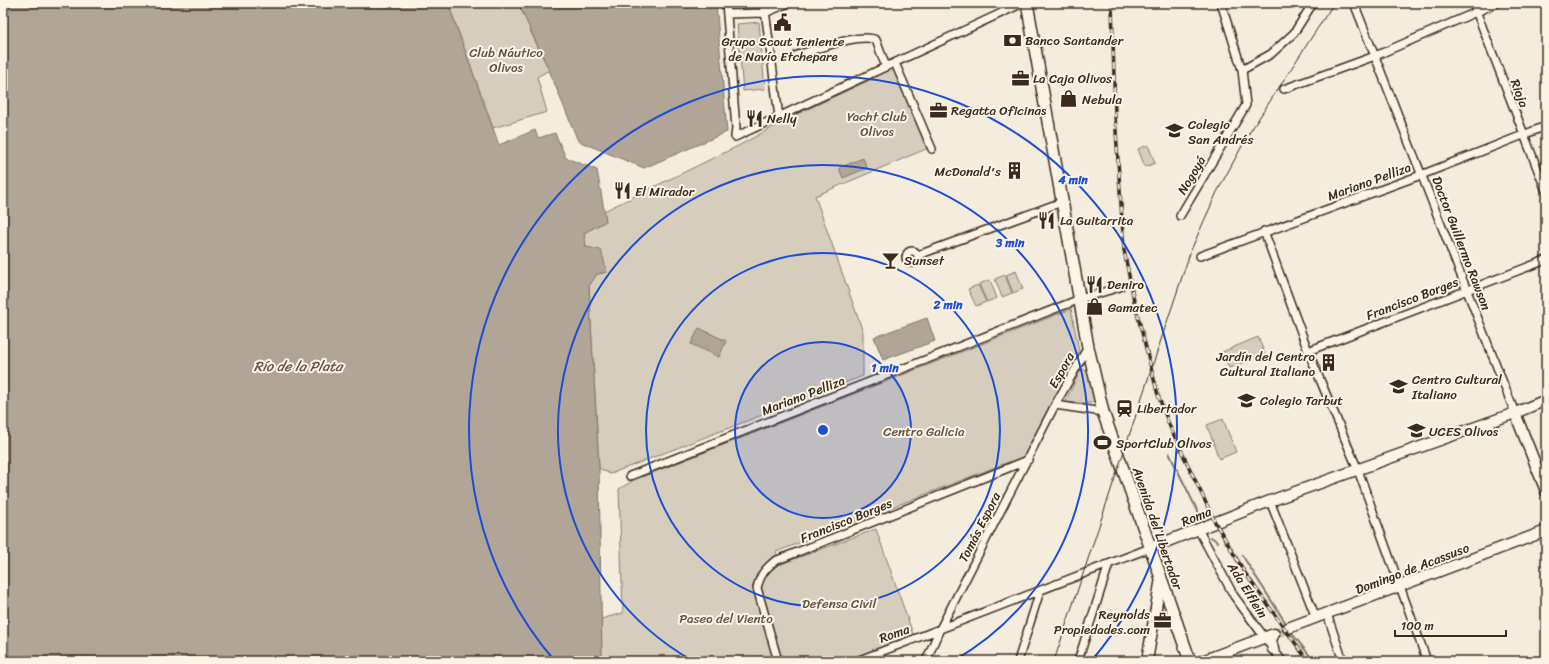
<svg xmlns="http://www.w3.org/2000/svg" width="1549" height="664" viewBox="0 0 1549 664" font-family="Sriracha,sans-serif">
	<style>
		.green { fill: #d6cdbd; stroke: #887c6e }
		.water { fill: #b0a596; stroke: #817466 }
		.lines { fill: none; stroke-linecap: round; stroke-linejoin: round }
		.stream { stroke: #817466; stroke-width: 2 }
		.secondary-tunnel { stroke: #cfc6b7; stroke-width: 10; stroke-dasharray: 10 5; stroke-linecap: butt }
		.street-casing { stroke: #3b2a1e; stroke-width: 10 }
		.secondary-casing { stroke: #3b2a1e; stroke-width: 13 }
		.primary-casing { stroke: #3b2a1e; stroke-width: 14 }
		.street { stroke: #fcf5e5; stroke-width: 7 }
		.secondary { stroke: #fcf5e5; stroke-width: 10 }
		.primary { stroke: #fcf5e5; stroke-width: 11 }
		.tram { stroke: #3b2a1e; stroke-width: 1 }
		.rail-casing { stroke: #3b2a1e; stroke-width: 3.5 }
		.rail { stroke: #fcf5e5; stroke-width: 2; stroke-dasharray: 6; stroke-linecap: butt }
		.ring { fill: none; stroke: #1d4ed8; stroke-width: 2 }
		.labels { text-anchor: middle; stroke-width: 4; stroke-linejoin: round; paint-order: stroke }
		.poi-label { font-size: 13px; fill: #3b2a1e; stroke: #fcf5e5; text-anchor: start }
		.park-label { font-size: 13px; fill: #625346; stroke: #fcf5e5 }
		.street-label { font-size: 13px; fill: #3b2a1e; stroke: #fcf5e5 }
		.water-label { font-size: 14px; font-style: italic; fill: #645548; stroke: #fcf5e5 }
		.centre { fill: #1d4ed8; stroke: #fcf5e5; stroke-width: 2 }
		.ring-label { font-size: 12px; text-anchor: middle; font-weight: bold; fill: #1d4ed8; stroke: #fcf5e5; stroke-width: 4; stroke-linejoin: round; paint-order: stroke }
	</style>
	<rect width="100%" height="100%" fill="#f4eddd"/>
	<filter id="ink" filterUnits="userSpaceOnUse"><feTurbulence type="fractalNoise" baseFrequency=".025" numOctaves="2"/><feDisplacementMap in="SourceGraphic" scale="8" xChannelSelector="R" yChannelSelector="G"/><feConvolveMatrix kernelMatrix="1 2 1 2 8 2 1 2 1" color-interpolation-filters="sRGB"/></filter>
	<g filter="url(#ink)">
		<path class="green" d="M448 3H594L529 28 549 70 537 77 547 112 493 128Z
			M759 22 765 89 743 91 737 24Z
			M899 66 933 146 815 196 863 332V376L610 474 599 468 589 286 597 274 607 272 586 247 584 233 606 221 604 211 738 146 791 117Z
			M1148 145 1155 163 1145 167 1138 149Z
			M1016 271 1023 289 1013 293 1006 275Z
			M1005 275 1012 293 1002 297 995 279Z
			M990 280 997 298 987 302 979 284Z
			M978 285 986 302 976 306 968 289Z
			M1071 309 1079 351 1024 456 776 552 781 564 876 529 914 637 845 661H602L601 619 623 613 619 489 634 480Z
			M1258 337 1265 354 1229 368 1222 352Z
			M1084 369 1089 375 1094 401 1092 403H1068L1066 400 1080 371Z
			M1223 419 1236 452 1219 459 1207 425Z"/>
		<path class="water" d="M3 3H448L499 145 535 130 538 138 555 133 566 158 597 170 606 221 584 233 586 247 601 250 607 272 597 274 589 286 599 468 602 661H3Z
			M518 3H716L727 132 644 168 578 141 549 70Z
			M863 158 867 168 843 178 839 168Z
			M927 318 935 341 883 360 874 337Z
			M699 328 726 341 719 357 691 344Z"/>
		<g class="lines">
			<path class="stream" d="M1169 453 1203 522
				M1211 537 1218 542
				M1242 555 1287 625
				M1290 631 1314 661"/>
			<path class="secondary-tunnel" d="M1274 634 1288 628"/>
			<defs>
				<path id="street" d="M726 3 736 128 735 137 1023 3
					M764 3 779 117
					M1354 3 1515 413
					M1473 3 1546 191
					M727 14 765 13 789 3
					M797 55C815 50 861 32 876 40L886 67
					M895 63 932 149
					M1242 70 1271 54 1294 33 1313 3
					M1284 89 1375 56 1497 3
					M1180 216 1246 105 1242 70 1221 3
					M1264 231 1308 351 1358 470 1427 661
					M906 257a6 6 0 1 1 12 0a6 6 0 1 1-12 0Z
					M1200 256 1421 175 1546 126
					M918 257 921 254 1062 202
					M1308 351 1546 260
					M1055 405 1103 412
					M630 476 1080 299 1120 287
					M1270 501 1316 618
					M1198 529 1234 596 1282 661
					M1327 614 1343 661
					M778 661 757 588C760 575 765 569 775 561L1028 460
					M857 661 1150 548
					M926 661 939 631 1055 405 1088 347
					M1018 661 1040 591
					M1078 661 1109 564"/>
				<path id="secondary" d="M1515 413 1546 491
					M1150 548 1270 501 1515 413 1546 400
					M1288 628 1546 531
					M1273 649 1271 641 1273 635
					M1147 661 1161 578
					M1202 661 1274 634"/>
				<path id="primary" d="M1027 3 1088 347 1103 412 1190 661"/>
			</defs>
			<use href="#street" class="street-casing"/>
			<use href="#secondary" class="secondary-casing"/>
			<use href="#primary" class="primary-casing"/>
			<use href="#street" class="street"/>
			<use href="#secondary" class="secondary"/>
			<use href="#primary" class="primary"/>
			<path class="tram" d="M1054 661 1191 250 1217 192 1248 135 1334 3"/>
			<defs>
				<path id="rail" d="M1112 3 1115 116 1124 250 1134 301 1158 395 1170 427 1215 522 1245 573 1308 661"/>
			</defs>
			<use href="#rail" class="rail-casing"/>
			<use href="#rail" class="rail"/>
		</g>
	</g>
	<circle cx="823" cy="430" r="88" fill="#1d4ed8" fill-opacity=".12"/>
	<g class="ring">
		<circle cx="823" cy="430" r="88"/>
		<circle cx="823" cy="430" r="177"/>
		<path d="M693 661A265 265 0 1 1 953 661"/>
		<path d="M554 660A354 354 0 1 1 1092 660"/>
	</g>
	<defs>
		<symbol id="civic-bare" viewBox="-9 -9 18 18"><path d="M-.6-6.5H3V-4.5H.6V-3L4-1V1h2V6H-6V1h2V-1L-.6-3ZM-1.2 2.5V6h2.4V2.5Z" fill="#3b2a1e" stroke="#fcf5e5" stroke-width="2.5" paint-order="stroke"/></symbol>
		<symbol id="bank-bare" viewBox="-9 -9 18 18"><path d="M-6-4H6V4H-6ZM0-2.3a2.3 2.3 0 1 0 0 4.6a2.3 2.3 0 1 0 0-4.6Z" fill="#3b2a1e" stroke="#fcf5e5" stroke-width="2.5" paint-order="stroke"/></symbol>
		<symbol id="office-bare" viewBox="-9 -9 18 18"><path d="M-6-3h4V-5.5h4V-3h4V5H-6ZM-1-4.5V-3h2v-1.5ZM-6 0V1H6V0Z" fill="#3b2a1e" stroke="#fcf5e5" stroke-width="2.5" paint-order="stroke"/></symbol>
		<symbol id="shop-bare" viewBox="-9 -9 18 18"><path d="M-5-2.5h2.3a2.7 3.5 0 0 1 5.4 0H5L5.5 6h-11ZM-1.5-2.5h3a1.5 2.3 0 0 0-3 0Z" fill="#3b2a1e" stroke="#fcf5e5" stroke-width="2.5" paint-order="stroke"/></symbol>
		<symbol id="restaurant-bare" viewBox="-9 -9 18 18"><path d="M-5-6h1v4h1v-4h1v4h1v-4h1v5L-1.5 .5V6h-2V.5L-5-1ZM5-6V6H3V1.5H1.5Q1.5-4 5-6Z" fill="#3b2a1e" stroke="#fcf5e5" stroke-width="2.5" paint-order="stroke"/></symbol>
		<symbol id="school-bare" viewBox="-9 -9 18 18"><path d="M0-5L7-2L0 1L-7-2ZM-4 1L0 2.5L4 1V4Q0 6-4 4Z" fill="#3b2a1e" stroke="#fcf5e5" stroke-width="2.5" paint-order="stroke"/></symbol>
		<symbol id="building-bare" viewBox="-9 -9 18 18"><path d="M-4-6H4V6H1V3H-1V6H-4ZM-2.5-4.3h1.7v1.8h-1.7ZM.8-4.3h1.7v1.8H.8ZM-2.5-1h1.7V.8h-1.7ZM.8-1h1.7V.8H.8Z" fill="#3b2a1e" stroke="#fcf5e5" stroke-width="2.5" paint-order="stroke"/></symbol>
		<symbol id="bar-bare" viewBox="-9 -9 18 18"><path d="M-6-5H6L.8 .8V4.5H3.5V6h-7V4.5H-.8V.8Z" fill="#3b2a1e" stroke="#fcf5e5" stroke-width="2.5" paint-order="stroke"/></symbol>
		<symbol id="station-bare" viewBox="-9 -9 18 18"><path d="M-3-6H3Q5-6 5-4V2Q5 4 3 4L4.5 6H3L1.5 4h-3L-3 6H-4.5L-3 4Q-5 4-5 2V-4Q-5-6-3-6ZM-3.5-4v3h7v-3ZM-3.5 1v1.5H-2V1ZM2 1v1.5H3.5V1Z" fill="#3b2a1e" stroke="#fcf5e5" stroke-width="2.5" paint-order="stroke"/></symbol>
		<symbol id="university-bare" viewBox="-9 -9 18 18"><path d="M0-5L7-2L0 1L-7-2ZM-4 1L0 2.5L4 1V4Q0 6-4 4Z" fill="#3b2a1e" stroke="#fcf5e5" stroke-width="2.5" paint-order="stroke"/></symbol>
		<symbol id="stadium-bare" viewBox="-9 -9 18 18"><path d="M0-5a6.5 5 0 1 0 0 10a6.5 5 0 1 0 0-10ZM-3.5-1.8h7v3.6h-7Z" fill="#3b2a1e" stroke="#fcf5e5" stroke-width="2.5" paint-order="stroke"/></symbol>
	</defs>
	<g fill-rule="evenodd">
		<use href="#civic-bare" x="770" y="10" width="25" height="25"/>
		<use href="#bank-bare" x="1000" y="28" width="25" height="25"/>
		<use href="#office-bare" x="1008" y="66" width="25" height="25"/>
		<use href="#shop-bare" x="1056" y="86" width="25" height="25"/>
		<use href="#office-bare" x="926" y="98" width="25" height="25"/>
		<use href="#restaurant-bare" x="742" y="106" width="25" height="25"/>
		<use href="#school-bare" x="1162" y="118" width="25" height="25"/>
		<use href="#building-bare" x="1002" y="158" width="25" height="25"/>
		<use href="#restaurant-bare" x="610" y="178" width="25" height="25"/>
		<use href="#restaurant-bare" x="1034" y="208" width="25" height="25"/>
		<use href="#bar-bare" x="878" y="248" width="25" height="25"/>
		<use href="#restaurant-bare" x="1082" y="272" width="25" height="25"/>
		<use href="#shop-bare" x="1082" y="294" width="25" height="25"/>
		<use href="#building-bare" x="1316" y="350" width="25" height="25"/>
		<use href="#school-bare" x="1386" y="374" width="25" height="25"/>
		<use href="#school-bare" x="1234" y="388" width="25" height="25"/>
		<use href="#station-bare" x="1112" y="396" width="25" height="25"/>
		<use href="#university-bare" x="1404" y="418" width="25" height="25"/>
		<use href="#stadium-bare" x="1090" y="430" width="25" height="25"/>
		<use href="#office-bare" x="1150" y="608" width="25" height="25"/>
	</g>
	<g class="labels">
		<g class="poi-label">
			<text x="1025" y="45">Banco Santander</text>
			<text x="783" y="46" text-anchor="middle">Grupo Scout Teniente<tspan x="783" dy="15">de Navío Etchepare</tspan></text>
			<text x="1033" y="83">La Caja Olivos</text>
			<text x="1082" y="104">Nebula</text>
			<text x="951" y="115">Regatta Oficinas</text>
			<text x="767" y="123">Nelly</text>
			<text x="1188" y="129">Colegio<tspan x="1188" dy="15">San Andrés</tspan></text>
			<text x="1001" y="176" text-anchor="end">McDonald's</text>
			<text x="635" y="196">El Mirador</text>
			<text x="1060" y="225">La Guitarrita</text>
			<text x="904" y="265">Sunset</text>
			<text x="1107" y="289">Deniro</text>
			<text x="1108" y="312">Gamatec</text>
			<text x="1315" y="361" text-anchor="end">Jardín del Centro<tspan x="1315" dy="15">Cultural Italiano</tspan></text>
			<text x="1412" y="384">Centro Cultural<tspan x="1412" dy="15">Italiano</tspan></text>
			<text x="1260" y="405">Colegio Tarbut</text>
			<text x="1137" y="413">Libertador</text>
			<text x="1429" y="436">UCES Olivos</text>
			<text x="1116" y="448">SportClub Olivos</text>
			<text x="1150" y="619" text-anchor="end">Reynolds<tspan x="1150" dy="15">Propiedades.com</tspan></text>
		</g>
		<g class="park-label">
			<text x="506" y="57">Club Náutico<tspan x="506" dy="15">Olivos</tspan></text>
			<text x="877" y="121">Yacht Club<tspan x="877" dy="15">Olivos</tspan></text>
			<text x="924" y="436">Centro Galicia</text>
			<text x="839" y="608">Defensa Civil</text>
			<text x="726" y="623">Paseo del Viento</text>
		</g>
		<g class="street-label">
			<text transform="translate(1520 93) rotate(69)" y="5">Rioja</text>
			<text transform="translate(1191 175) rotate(-59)" y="5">Nogoyá</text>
			<text transform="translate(1369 181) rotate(-20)" y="5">Mariano Pelliza</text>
			<text transform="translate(1462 243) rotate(69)" y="5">Doctor Guillermo Rawson</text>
			<text transform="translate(1412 298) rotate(-21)" y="5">Francisco Borges</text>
			<text transform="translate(1061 370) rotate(-61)" y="5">Espora</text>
			<text transform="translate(803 395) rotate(-21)" y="5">Mariano Pelliza</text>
			<text transform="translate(1196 516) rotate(-22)" y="5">Roma</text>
			<text transform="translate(846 520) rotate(-22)" y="5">Francisco Borges</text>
			<text transform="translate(979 527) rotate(-63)" y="5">Tomás Espora</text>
			<text transform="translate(1158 528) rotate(71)" y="5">Avenida del Libertador</text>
			<text transform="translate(1412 568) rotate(-21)" y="5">Domingo de Acassuso</text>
			<text transform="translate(1248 590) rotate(58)" y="5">Ada Elflein</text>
			<text transform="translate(894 633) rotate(-20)" y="5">Roma</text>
		</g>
		<g class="water-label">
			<text x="298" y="371">Río de la Plata</text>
		</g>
	</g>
	<circle cx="823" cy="430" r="6" class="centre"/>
	<g class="ring-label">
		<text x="1073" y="184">4 min</text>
		<text x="1010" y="247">3 min</text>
		<text x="948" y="309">2 min</text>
		<text x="885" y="372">1 min</text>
	</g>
	<rect width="1549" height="664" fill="none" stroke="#fcf5e5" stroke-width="16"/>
	<rect x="8" y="8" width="1533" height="648" fill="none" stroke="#3b2a1e" stroke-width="1.5" filter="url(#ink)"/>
	<path d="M1395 630v6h111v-6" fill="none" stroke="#3b2a1e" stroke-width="2"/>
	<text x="1401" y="630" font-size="12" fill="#3b2a1e" stroke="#fcf5e5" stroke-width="3" paint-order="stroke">100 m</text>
</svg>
